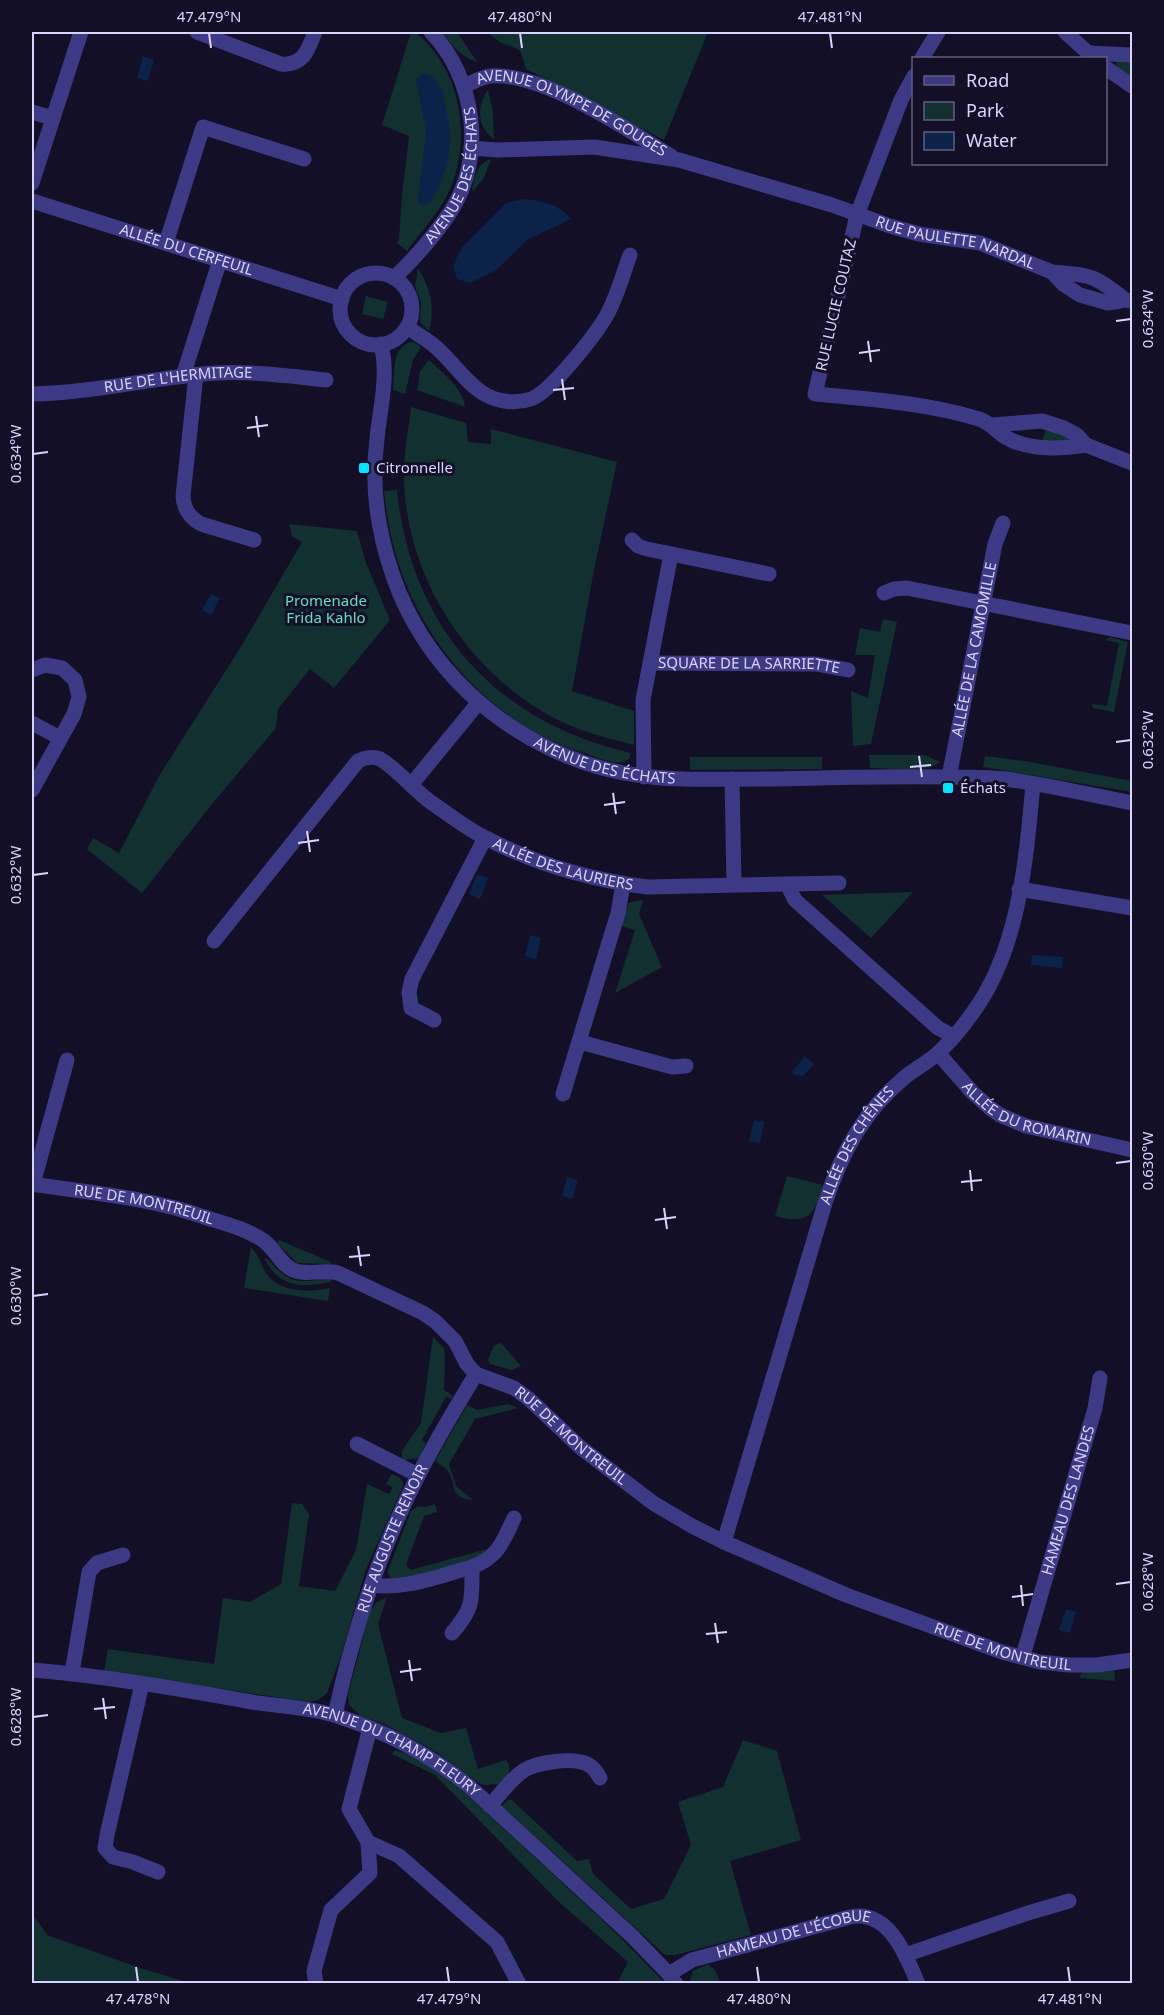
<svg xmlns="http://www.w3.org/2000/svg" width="1164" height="2015" viewBox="0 0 1164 2015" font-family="'Noto Sans',sans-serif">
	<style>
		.green { fill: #12302f }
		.water { fill: #0c2248 }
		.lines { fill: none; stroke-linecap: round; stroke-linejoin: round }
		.minor { stroke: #3d3a85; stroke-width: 15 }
		.tertiary { stroke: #3d3a85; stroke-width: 15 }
		.ticks { fill: none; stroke: #d9d4ff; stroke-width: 2 }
		.poi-dot { fill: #00e5ff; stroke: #130f26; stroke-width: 2 }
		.labels { text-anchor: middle; stroke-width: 6; stroke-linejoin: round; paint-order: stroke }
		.street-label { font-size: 15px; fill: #d9d4ff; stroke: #130f26 }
		.poi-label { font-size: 15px; fill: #d9d4ff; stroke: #130f26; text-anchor: start }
		.park-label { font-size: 15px; fill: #5fe0c0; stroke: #130f26 }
		.neatline { fill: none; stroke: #d9d4ff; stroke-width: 2 }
		.ticks-label { font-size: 15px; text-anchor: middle; fill: #d9d4ff }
	</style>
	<rect width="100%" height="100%" fill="#130f26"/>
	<path class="green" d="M411 32H415C460 68 472 134 451 187 442 210 421 231 407 251L397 243 399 239 402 195 409 136 382 125Z
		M441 32H457L477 62C458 55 454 46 441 32Z
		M487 32H708L664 140 526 69 520 50 500 42Z
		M1132 58V81L1116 65 1117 61Z
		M488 90 493 111 494 139C477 127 476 106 488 90Z
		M491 159 484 178 473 191 472 189C475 176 477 164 491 159Z
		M418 268C431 289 435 307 429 331L420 322 421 302 415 286Z
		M366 296 388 302 383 319 362 314Z
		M414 342 421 347 413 360 405 394 393 390C395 373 391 343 414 342Z
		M429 360C442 373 463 387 465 407L417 390 420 371Z
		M411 407 466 423 468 442 491 444V429L617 462 593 575 572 691 634 711V745C608 738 580 732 556 719 466 672 403 573 404 471 404 450 409 428 411 407Z
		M1047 427 1070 438 1069 441 1041 443Z
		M397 490C411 628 496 722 631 753L629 759C616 768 595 756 581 752 487 722 414 635 392 540 388 524 386 507 384 491Z
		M289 524 357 531 366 563 390 620 334 688 310 669 278 709 276 728 212 804 142 893 87 849 93 838 119 853 159 776 242 645 302 542 292 536Z
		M883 619 897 622 871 744 853 746 851 691 868 698 875 655H855L860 628 880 632Z
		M1110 637 1128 642 1114 712 1093 708 1092 704 1107 706 1119 643 1105 640Z
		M869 755H925L940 762C927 774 887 768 870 768Z
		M985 756 1025 761 1132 781V792L983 767Z
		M690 757H822V769L690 770Z
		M913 892 871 938 822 895Z
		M643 900 639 914 662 967 615 993 635 930 621 926 628 903Z
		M787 1176 823 1185C815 1215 808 1225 775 1216Z
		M279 1240 331 1262 330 1264 297 1263 277 1243Z
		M251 1247C260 1256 262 1270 271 1279 286 1293 312 1292 330 1288L328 1301 244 1288Z
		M264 1258 268 1259C279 1273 290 1282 308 1281 316 1281 324 1278 332 1279L330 1282C300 1288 280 1288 264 1258Z
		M433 1337 444 1348 445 1357 444 1390 453 1396 451 1399 446 1397 422 1440 426 1443 419 1458 404 1460 402 1457V1451L421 1423Z
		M501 1343 521 1366 512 1370 490 1364 488 1360 494 1345Z
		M508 1404 518 1408 475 1419 449 1464 456 1486 473 1500C447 1498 458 1483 447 1470 444 1467 439 1464 435 1461L467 1405 477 1410Z
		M392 1474 399 1477 403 1482V1486L366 1569 340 1659 327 1693 318 1700 308 1702 104 1671 108 1649 214 1664 223 1598 250 1602 281 1584 292 1503 302 1504 309 1514 299 1586 335 1591 356 1550 367 1484 389 1494 393 1487 386 1484Z
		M435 1504 437 1512 424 1516 406 1565 411 1570 487 1549C470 1569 419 1575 393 1581L388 1574V1570L411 1511 418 1506 426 1507Z
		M387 1597 378 1624 402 1718 441 1733 466 1728 478 1769 506 1760 509 1764V1773L499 1784 483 1785 476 1781 433 1750 384 1724 361 1716 349 1705 348 1695 370 1611 377 1602Z
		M1114 1670 1115 1681 1079 1678 1082 1672Z
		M743 1740 777 1751 801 1840 730 1861 751 1935 675 1955H665L502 1806 509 1799 512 1800 577 1861 589 1859 593 1874 631 1909 664 1899 691 1845 678 1802 723 1787Z
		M395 1750 418 1758 460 1788 614 1931 665 1983H617L628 1962 558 1901 435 1775 392 1754Z
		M35 1917 47 1935 140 1968 190 1983H32V1926Z
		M708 1964 714 1969 721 1983H689L693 1971Z"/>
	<path class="water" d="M143 56 154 60 148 81 137 78Z
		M422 73 433 76 443 91 451 137 447 166 439 188 430 203 424 205 419 204 418 199 426 131 416 80Z
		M523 199C543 201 558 204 571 219L527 240 495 271 470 283 457 279 453 266 462 247 506 203Z
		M211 594 220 598 211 615 202 610Z
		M477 874 488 878 480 899 469 894Z
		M530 935 541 938 536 959 525 956Z
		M1032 955 1063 957 1062 968 1031 965Z
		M805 1056 814 1064 802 1077 799 1074 797 1076 792 1072Z
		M754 1120 764 1122 760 1143 749 1141Z
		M567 1177 578 1180 572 1199 562 1196Z
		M1066 1609 1076 1612 1070 1633 1059 1630Z"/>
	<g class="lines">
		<g class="minor">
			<path d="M197 32 281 64C304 66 308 49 315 32"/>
			<path d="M1065 32 1094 58"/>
			<path d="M1088 53 1132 55"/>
			<path d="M922 58 938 32"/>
			<path d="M1106 68 1132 86"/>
			<path d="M914 76 901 100 857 215 815 394C870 399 926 403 979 419 992 423 998 434 1009 439 1032 451 1061 449 1086 445"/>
			<path id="s1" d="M464 86C472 83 481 77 490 76 543 72 626 129 671 156"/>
			<path d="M32 112 53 118"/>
			<path id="s2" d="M471 148 497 150 594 147 679 160 832 205 890 226 919 234 980 243 1052 272 1063 284 1080 295 1108 303 1125 300 1132 301"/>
			<path d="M32 183 81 32"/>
			<path id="s3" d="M32 201 342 299"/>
			<path d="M166 243 203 127 304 159"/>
			<path d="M1052 272C1091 275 1095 275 1125 300"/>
			<path d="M407 327C418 335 431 341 440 351 455 365 468 385 486 395 499 402 516 404 531 399 551 392 599 331 609 311 618 293 623 274 630 255"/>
			<path d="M196 375 183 496C184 510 190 518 201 524L254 540"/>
			<path d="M183 376 220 260"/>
			<path id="s4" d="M32 394C93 393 154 377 215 373 252 371 289 376 326 380"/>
			<path d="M993 425 1042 421 1064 428 1077 435 1086 445 1132 463"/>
			<path d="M632 540 638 546 647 549 769 574"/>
			<path d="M884 593 894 589 907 588 1132 633"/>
			<path id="s5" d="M650 663 816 664 848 670"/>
			<path d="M32 670 45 665 62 668 75 680 79 697 74 714 32 790"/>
			<path d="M32 723 60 738"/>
			<path d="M644 777 643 700 671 554"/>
			<path id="s6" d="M949 777 995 544 1003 523"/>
			<path d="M732 779 734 884"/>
			<path d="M411 785 479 702"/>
			<path d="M787 884 795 900 938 1028 953 1036"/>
			<path d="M1019 889 1132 908"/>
			<path id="s7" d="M214 941 358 761C364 758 373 756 380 759 396 768 416 792 432 803 450 815 467 829 486 838 535 864 592 880 647 887L839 883"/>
			<path d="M434 1020 411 1008 409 992 412 979 485 838"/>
			<path d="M580 1042 672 1067 686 1066"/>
			<path id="s8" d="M938 1053 972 1092 990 1108 1000 1115 1026 1126 1132 1150"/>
			<path d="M563 1094 618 913 623 884"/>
			<path id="s9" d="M32 1184C89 1193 149 1197 204 1217 223 1223 247 1229 264 1241 275 1249 281 1265 293 1270 307 1276 323 1269 338 1273L423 1313 435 1321 455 1341 467 1364 476 1374 514 1388 529 1399 580 1447 653 1503 692 1526 724 1542 846 1595 1002 1652 1040 1662 1069 1665H1097L1132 1660"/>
			<path d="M33 1184 67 1060"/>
			<path d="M357 1444 418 1475"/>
			<path id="s10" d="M724 1542 825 1203C842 1152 863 1112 905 1077 915 1069 928 1062 938 1053 950 1042 962 1028 971 1015 1019 952 1026 861 1033 784"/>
			<path d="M371 1585C405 1590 439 1576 472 1567"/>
			<path d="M452 1633C474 1608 472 1600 472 1567 498 1557 503 1542 514 1518"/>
			<path id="s11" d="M1023 1656 1095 1408 1100 1378"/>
			<path id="s12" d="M32 1670C106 1676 179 1689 252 1702 277 1706 314 1708 337 1716 385 1731 430 1755 469 1786L632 1936 669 1974 676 1984"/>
			<path d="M72 1673 89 1572 97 1563 123 1555"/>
			<path d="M142 1684 107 1835 105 1848 113 1857 133 1862 158 1872"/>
			<path id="s13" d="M335 1715C353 1632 380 1549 419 1474 436 1440 456 1407 476 1374"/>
			<path d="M370 1728 349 1809 368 1842 399 1856 497 1942 519 1984"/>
			<path d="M490 1806C500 1794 510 1780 523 1771 536 1762 573 1757 587 1764 593 1767 597 1772 600 1778"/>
			<path d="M905 1955 1028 1913 1069 1901"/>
			<path id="s14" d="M669 1974 692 1960 850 1917C888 1909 906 1954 918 1984"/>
			<path d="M316 1984 314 1971 331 1910 370 1873 368 1842"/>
		</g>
		<g class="tertiary">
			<circle cx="376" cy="309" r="36"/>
			<path id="s15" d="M394 278C414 259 435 235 451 211 486 157 475 77 431 32"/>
			<path id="s16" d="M381 344C389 377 380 407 377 439 371 486 378 533 393 576 408 620 435 661 468 692 515 737 577 768 643 776 683 781 725 779 766 779 826 778 887 776 948 777 967 777 987 777 1006 779 1049 785 1091 795 1132 803"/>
		</g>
	</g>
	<path class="ticks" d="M209 33 211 48M520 33 522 48M830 33 832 48M1116 321 1131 319M868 341 871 362M859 353 880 350M562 379 565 400M553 390 574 388M256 416 259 437M247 428 268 425M33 454 48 452M1116 742 1131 740M919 756 922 777M910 767 931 765M613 793 616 814M604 805 625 802M307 831 310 852M298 843 319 840M33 875 48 873M1116 1163 1131 1161M970 1170 972 1191M961 1182 982 1180M664 1208 667 1229M655 1220 676 1217M358 1246 361 1266M349 1257 370 1255M33 1296 48 1294M1116 1584 1131 1582M1021 1585 1023 1606M1012 1597 1033 1594M715 1623 718 1643M706 1634 727 1632M409 1660 412 1681M400 1672 421 1669M103 1698 106 1719M94 1709 115 1707M33 1717 48 1715M136 1967 138 1982M447 1967 449 1982M757 1967 759 1982M1068 1967 1070 1982"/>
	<g class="poi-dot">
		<rect x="358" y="462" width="12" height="12" rx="3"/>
		<rect x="942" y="782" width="12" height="12" rx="3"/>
	</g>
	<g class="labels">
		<g class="street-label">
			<text dy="5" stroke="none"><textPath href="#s1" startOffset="118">AVENUE OLYMPE DE GOUGES</textPath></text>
			<text dy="5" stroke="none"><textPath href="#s15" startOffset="123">AVENUE DES ÉCHATS</textPath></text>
			<text dy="5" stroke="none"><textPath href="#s2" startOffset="498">RUE PAULETTE NARDAL</textPath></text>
			<text dy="5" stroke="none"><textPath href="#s3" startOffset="162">ALLÉE DU CERFEUIL</textPath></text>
			<text transform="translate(836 305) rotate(-77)" y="5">RUE LUCIE COUTAZ</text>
			<text dy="5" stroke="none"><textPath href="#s4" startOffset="147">RUE DE L'HERMITAGE</textPath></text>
			<text dy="5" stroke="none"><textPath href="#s6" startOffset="130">ALLÉE DE LA CAMOMILLE</textPath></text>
			<text dy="5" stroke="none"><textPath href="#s5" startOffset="99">SQUARE DE LA SARRIETTE</textPath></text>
			<text dy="5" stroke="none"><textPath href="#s16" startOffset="531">AVENUE DES ÉCHATS</textPath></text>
			<text dy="5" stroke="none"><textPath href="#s7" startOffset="468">ALLÉE DES LAURIERS</textPath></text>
			<text dy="5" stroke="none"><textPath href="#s8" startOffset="112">ALLÉE DU ROMARIN</textPath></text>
			<text dy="5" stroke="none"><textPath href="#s10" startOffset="420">ALLÉE DES CHÊNES</textPath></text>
			<text dy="5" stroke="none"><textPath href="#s9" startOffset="114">RUE DE MONTREUIL</textPath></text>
			<text dy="5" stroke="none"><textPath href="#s9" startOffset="618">RUE DE MONTREUIL</textPath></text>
			<text dy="5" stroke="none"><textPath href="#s11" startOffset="162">HAMEAU DES LANDES</textPath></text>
			<text dy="5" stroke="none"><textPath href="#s13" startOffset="186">RUE AUGUSTE RENOIR</textPath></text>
			<text dy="5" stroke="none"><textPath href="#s9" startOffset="1104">RUE DE MONTREUIL</textPath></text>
			<text dy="5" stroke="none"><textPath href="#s12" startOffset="372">AVENUE DU CHAMP FLEURY</textPath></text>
			<text dy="5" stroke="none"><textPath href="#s14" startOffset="132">HAMEAU DE L'ÉCOBUE</textPath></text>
		</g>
		<g class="poi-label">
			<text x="376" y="473">Citronnelle</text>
			<text x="960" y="793">Échats</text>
		</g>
		<g class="park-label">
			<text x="326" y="606">Promenade<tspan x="326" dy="17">Frida Kahlo</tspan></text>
		</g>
	</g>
	<rect width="1164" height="2015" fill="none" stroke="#130f26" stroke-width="66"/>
	<rect x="912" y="57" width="195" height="108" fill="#130f26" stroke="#625e7d" stroke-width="1.5"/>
	<rect x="924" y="76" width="30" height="9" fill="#3d3a85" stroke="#625e7d" stroke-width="1.5"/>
	<text x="966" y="87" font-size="18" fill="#d9d4ff">Road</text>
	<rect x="924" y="102" width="30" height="18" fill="#12302f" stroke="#625e7d" stroke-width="1.5"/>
	<text x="966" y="117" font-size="18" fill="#d9d4ff">Park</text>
	<rect x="924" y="132" width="30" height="18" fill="#0c2248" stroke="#625e7d" stroke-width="1.5"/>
	<text x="966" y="147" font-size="18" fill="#d9d4ff">Water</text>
	<rect x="33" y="33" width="1098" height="1949" class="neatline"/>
	<g class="ticks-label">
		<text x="209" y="22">47.479°N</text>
		<text x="520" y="22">47.480°N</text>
		<text x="830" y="22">47.481°N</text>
		<text transform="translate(1148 319) rotate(-90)" y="5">0.634°W</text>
		<text transform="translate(16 454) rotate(-90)" y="5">0.634°W</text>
		<text transform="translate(1148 740) rotate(-90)" y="5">0.632°W</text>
		<text transform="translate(16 875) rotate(-90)" y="5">0.632°W</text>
		<text transform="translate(1148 1161) rotate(-90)" y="5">0.630°W</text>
		<text transform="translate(16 1296) rotate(-90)" y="5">0.630°W</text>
		<text transform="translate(1148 1582) rotate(-90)" y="5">0.628°W</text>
		<text transform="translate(16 1717) rotate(-90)" y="5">0.628°W</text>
		<text x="138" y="2004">47.478°N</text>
		<text x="449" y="2004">47.479°N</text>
		<text x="759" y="2004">47.480°N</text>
		<text x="1070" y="2004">47.481°N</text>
	</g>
</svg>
